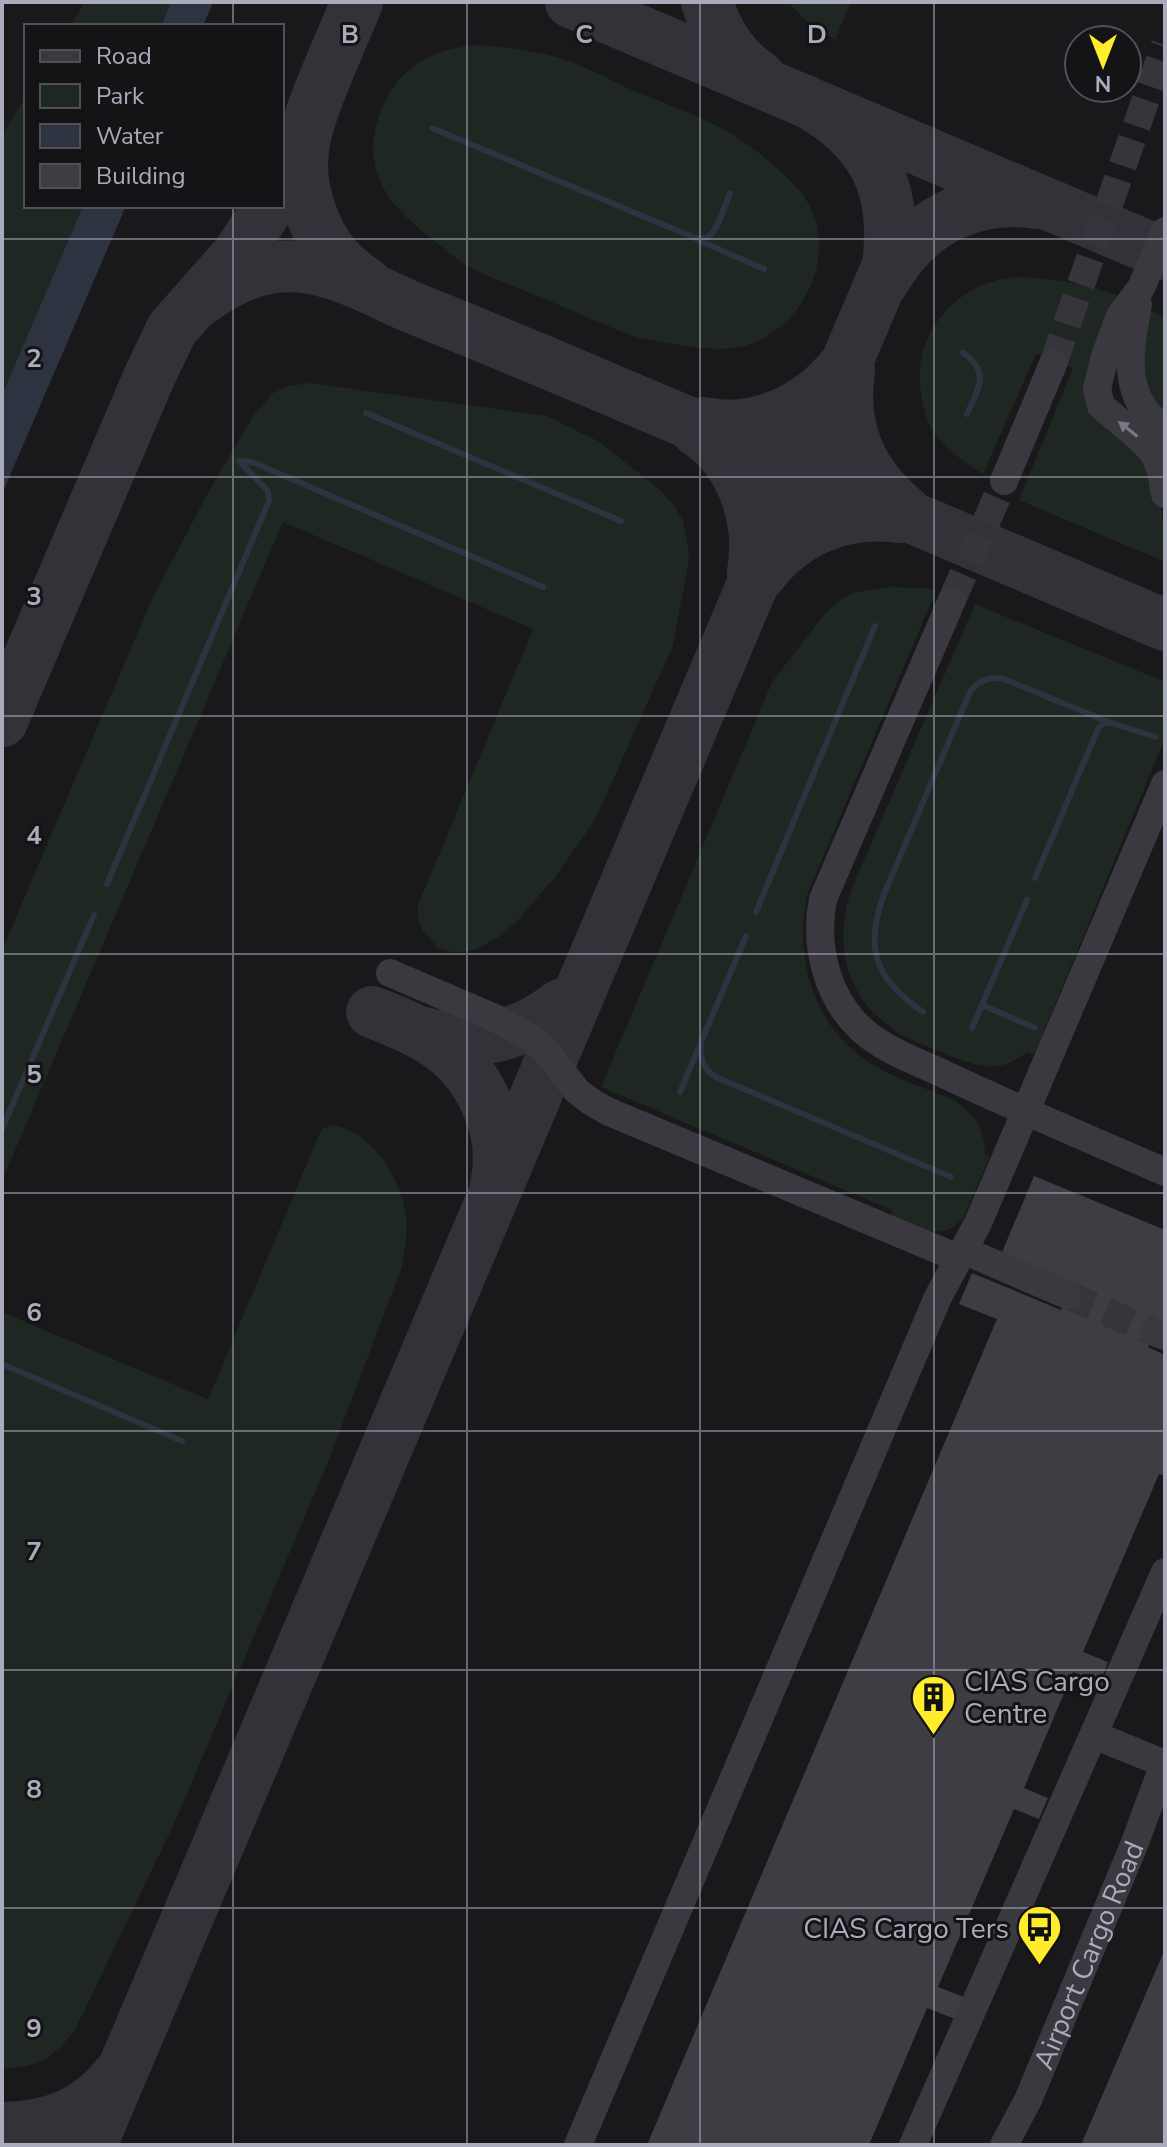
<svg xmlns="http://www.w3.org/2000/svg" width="1167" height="2147" viewBox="0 0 1167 2147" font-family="'Nunito Sans',sans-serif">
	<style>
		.green { fill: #1e2721 }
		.water { fill: #2d3340 }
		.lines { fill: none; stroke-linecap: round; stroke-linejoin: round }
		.stream { stroke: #2d3340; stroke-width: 6 }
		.taxiway { stroke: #323238; stroke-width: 52 }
		.building { fill: #3e3d43 }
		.minor-tunnel { stroke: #36353b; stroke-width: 28; stroke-dasharray: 28 14; stroke-linecap: butt }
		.minor { stroke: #3a3940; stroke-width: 28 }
		.oneway { fill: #787884 }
		.grid { fill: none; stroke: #aaabbb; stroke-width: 2; stroke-opacity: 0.55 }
		.labels { text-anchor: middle; stroke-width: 6; stroke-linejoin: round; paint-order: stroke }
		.poi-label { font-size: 28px; fill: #aaabbb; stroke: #141316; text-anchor: start }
		.street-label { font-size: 28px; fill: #aaabbb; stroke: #141316 }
		.grid-label { font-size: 26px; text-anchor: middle; font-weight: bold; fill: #aaabbb; stroke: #141316; stroke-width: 6; stroke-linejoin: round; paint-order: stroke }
	</style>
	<rect width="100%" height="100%" fill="#19181b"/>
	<path class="green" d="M85 2H171L161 26H70Z
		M788 2H851L835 40 803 18Z
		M473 45C500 46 530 50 556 57 579 63 602 76 623 86 656 100 691 112 723 129 747 141 785 173 802 194 844 248 804 333 740 347 719 351 695 348 674 344 661 342 646 340 633 336 604 326 577 312 549 301 523 290 496 280 471 268 459 262 448 251 437 243 388 206 356 169 383 106 401 65 431 51 473 45Z
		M26 96V206H83L2 395V135Z
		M1017 277C1052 278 1089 284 1121 297L1090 373C1112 407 1147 454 1158 493 1164 516 1165 538 1165 562L1019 500 1073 368 1036 354 983 474C966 463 943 448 932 430 928 424 926 414 924 407 905 342 951 282 1017 277Z
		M1149 310 1165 317V419L1140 376Z
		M309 383 547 416 598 441 662 491 675 507 683 521 687 540 689 560 673 646 595 820 555 877 520 918 502 935 479 948 467 951 455 953 438 948 423 931 418 918V905L533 629 283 522 2 1181V950L151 601 211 487 254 415 273 393 289 386Z
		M887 587 929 588 936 591 807 895C794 962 814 1029 875 1066 899 1080 928 1089 954 1100 974 1113 985 1129 985 1154L990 1156 964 1217C942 1245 917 1226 891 1215L892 1210 601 1087 772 682 823 616 836 603 852 593Z
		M975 604 1165 682V738L1036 1051 1032 1055 1027 1052C995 1077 975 1065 941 1052 925 1045 905 1039 891 1028 844 993 834 944 851 890Z
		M335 1125C371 1134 399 1174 405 1210 409 1229 405 1248 402 1267L326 1467 174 1824 76 2028C56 2056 38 2069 2 2068V1312L208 1399 322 1128Z"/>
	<path class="water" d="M171 2H213L203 26H161Z
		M83 206H126L2 494V395Z"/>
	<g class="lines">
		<path class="stream" d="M432 128 695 238C699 238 704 239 708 237 718 231 725 204 730 193
			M698 240 764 269
			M963 353C991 372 978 390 967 414
			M366 413 621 521
			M240 461 252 462 543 587
			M1035 878 1098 729C1102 724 1104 722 1111 723L1156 737
			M107 884 269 501 268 491 239 461
			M756 912 875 626
			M982 1005 1035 1028
			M923 1012C875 979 864 949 884 894L970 692C979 679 990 677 1004 679L1111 723
			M972 1028 1027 900
			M701 1044C699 1058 703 1069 716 1077L951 1177
			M680 1092 746 936
			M2 1129 94 915
			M2 1364 182 1441"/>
		<path class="taxiway" d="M357 2C347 27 336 51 326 76 306 124 292 162 311 213 323 246 338 264 367 284
			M571 2 1165 254
			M707 2C716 31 733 59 759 76
			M883 282C916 224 969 193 1037 203
			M192 306C230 278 266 259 315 269 349 276 379 293 411 307 470 331 530 355 590 381 781 463 973 544 1165 625
			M849 371C841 428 860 474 904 510
			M703 423C756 434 809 409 842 368
			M696 430C742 459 762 520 753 572
			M761 574C794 530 845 510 899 517
			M2 721 150 375 172 329 239 253 269 206
			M372 1012C394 1021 416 1029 435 1042 480 1071 508 1132 496 1184
			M416 1031C470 1046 516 1040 560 1005
			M2 2128C47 2128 89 2113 117 2076
			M91 2145 888 265C898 187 873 138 804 100"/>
	</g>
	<path class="building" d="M1034 1176 1165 1230V1324L1159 1322 1148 1347 1165 1355V1476L1159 1474 1083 1652 1108 1662 1100 1683 1073 1672 1024 1788 1048 1798 1039 1819 1014 1809 938 1987 964 1997 955 2019 927 2008 869 2145H647L997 1319 959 1304 972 1273 1061 1310 1071 1287 1000 1257Z
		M1165 1949V2145H1081Z"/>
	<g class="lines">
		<path class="minor-tunnel" d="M1053 364 1165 45
			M952 600 1004 481
			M1067 1295 1154 1332"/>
		<g class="minor">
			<path d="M1165 231 1141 288 1120 316 1105 356 1097 389 1101 406 1136 435 1154 453 1161 471 1165 494"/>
			<path d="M1138 304C1130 349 1119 400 1165 428"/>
			<path d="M1004 481 1053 364"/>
			<path d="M952 600 823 899C814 945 826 996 861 1029 886 1052 922 1063 952 1078 1023 1111 1094 1141 1165 1172"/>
			<path d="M390 973 495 1018 531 1038 547 1052 577 1091 590 1101 607 1111 958 1258"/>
			<path d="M963 1250 1067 1295"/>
			<path d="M1154 1332 1165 1336"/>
			<path d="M1094 1735 1165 1764"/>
			<path d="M578 2145 938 1297 978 1223 1165 784"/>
			<path d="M913 2145 1165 1572"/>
			<path id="s1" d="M1004 2145 1028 2100 1134 1845 1164 1764"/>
		</g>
	</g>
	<defs><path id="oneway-solid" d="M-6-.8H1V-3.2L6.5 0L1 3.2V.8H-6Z" transform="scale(2)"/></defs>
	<use class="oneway" href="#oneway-solid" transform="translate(1128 429) rotate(-142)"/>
	<path class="grid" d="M233 2V26M467 2V2145M700 2V2145M934 2V2145M233 206V2145M2 239H1165M2 477H1165M2 716H1165M2 954H1165M2 1193H1165M2 1431H1165M2 1670H1165M2 1908H1165"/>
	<defs>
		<symbol id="building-pin" viewBox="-11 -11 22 30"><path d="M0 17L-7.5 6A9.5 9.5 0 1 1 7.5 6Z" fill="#ffed2d" stroke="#141316"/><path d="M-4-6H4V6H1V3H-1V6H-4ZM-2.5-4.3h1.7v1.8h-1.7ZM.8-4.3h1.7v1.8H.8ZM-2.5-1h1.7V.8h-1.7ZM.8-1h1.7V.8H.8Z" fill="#111"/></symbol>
		<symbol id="bus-pin" viewBox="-11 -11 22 30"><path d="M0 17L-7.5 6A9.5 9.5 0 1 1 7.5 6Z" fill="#ffed2d" stroke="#141316"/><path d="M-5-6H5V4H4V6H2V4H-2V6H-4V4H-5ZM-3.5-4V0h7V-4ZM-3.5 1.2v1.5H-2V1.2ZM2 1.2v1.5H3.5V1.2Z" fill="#111"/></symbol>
	</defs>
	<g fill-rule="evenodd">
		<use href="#building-pin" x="908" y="1672" width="51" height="69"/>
		<use href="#bus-pin" x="1014" y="1902" width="51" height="69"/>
	</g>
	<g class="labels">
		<g class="poi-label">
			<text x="964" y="1691">CIAS Cargo<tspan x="964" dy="32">Centre</tspan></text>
			<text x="1009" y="1938" text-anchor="end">CIAS Cargo Ters</text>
		</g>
		<g class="street-label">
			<text dy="10" stroke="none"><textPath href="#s1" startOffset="208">Airport Cargo Road</textPath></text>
		</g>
	</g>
	<g class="grid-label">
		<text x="350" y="43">B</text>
		<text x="584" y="43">C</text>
		<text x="817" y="43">D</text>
		<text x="34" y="367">2</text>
		<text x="34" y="605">3</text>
		<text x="34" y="844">4</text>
		<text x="34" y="1083">5</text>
		<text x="34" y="1321">6</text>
		<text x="34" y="1560">7</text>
		<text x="34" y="1798">8</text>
		<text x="34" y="2037">9</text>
	</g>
	<rect width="1167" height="2147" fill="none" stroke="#aaabbb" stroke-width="8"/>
	<rect x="24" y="24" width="260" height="184" fill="#141316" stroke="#505058" stroke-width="2"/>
	<rect x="40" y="50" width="40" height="12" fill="#3a3940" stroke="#505058" stroke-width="2"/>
	<text x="96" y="64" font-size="24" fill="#aaabbb">Road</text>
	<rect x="40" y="84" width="40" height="24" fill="#1e2721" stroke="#505058" stroke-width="2"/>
	<text x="96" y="104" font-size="24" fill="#aaabbb">Park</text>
	<rect x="40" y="124" width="40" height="24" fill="#2d3340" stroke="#505058" stroke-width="2"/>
	<text x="96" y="144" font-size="24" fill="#aaabbb">Water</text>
	<rect x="40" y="164" width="40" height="24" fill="#3e3d43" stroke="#505058" stroke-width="2"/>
	<text x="96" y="184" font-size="24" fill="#aaabbb">Building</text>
	<g transform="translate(1103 64) rotate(180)"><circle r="38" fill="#141316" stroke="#505058" stroke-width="2"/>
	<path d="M0-6L14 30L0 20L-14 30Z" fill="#ffed2d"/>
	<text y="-12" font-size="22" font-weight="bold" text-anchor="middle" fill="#aaabbb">N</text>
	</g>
</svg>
